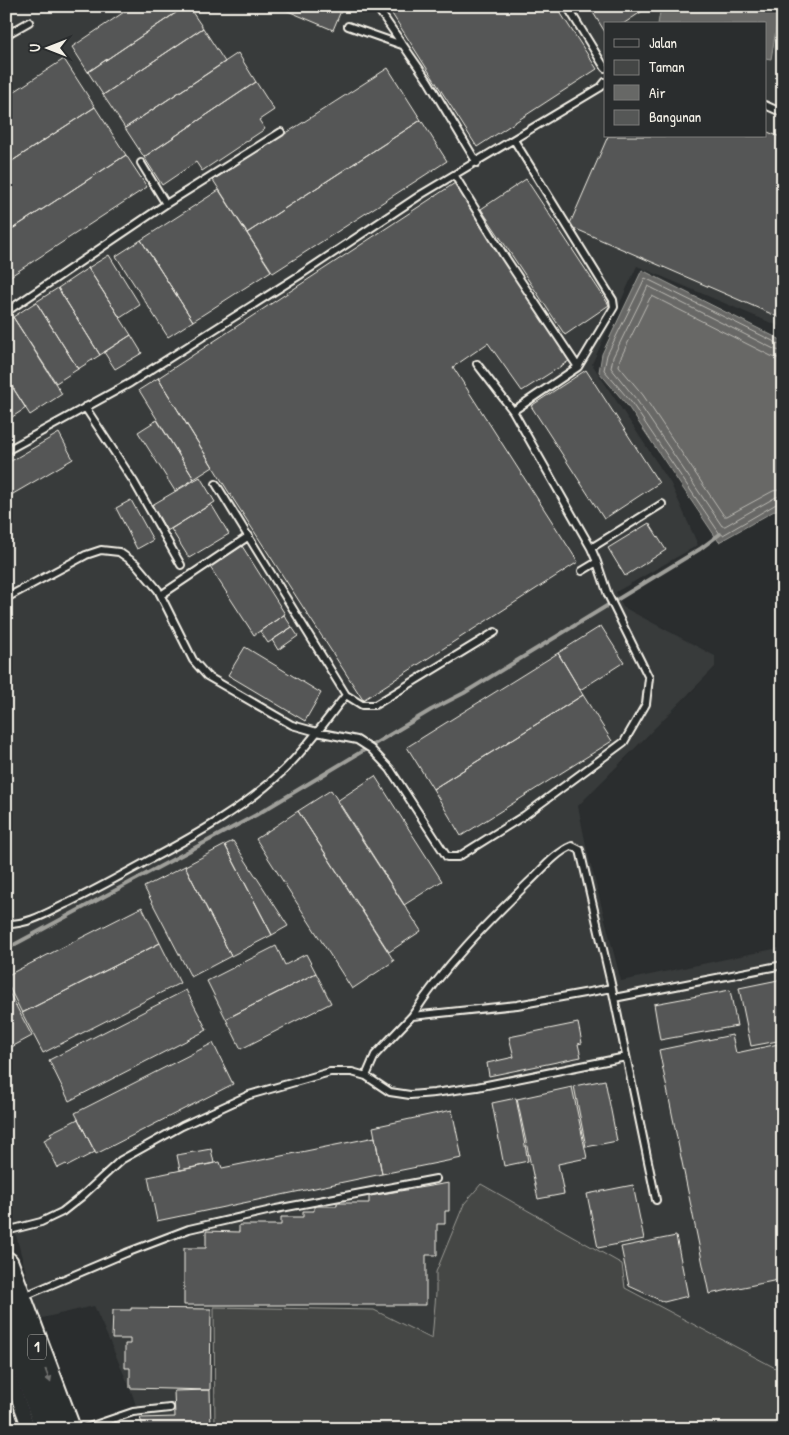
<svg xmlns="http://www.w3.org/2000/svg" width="789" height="1435" viewBox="0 0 789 1435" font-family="'Patrick Hand',sans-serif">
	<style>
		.built { fill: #373a3a }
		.green { fill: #444645; stroke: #9c9c96 }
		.water { fill: #676866; stroke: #9f9f9a }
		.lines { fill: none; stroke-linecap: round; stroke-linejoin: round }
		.shore { stroke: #bcbab4; stroke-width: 1 }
		.stream { stroke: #9f9f9a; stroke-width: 4 }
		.building { fill: #555756; stroke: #f4f1e8 }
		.lane-casing { stroke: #f4f1e8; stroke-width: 10 }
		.street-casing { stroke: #f4f1e8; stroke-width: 16 }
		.highway-casing { stroke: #f4f1e8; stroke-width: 28 }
		.lane { stroke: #2a2d2e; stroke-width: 6 }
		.street { stroke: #2a2d2e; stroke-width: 12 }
		.highway { stroke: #2a2d2e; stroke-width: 24 }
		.oneway { fill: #71726f }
		.labels { text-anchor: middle; stroke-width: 4.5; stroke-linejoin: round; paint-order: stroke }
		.shield { fill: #2a2d2e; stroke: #b7b6b0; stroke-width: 1 }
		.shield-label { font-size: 15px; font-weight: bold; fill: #f4f1e8 }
	</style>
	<rect width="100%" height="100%" fill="#2a2d2e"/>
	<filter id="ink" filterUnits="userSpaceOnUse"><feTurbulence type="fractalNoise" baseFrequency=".02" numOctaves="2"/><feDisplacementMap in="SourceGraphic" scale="10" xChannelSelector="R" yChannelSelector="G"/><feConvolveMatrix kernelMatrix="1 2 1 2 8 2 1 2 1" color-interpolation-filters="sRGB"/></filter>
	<g filter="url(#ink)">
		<path class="built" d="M6 6H661L658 24H605V136H765V58L771 59 780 6H783V328L637 266 592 364 671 484 698 545 616 592 623 607 715 656V667L578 806 587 850 621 981 783 947V1372L625 1288 436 1272V1293L433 1339 374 1310 214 1307 215 1429H144L130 1388 94 1306 38 1319 6 1197Z"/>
		<path class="green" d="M481 1184 622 1264 625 1288 783 1372V1429H215L214 1307 374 1310 432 1339 436 1293V1272L464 1204Z"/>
		<path class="water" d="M661 6H780L771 59 765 58V24H658Z
			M642 270 783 341V506L719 542 627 405 599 372 602 354Z"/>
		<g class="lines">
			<path class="shore" d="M783 345 779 344 645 278 607 355 604 370 631 402 720 534 723 535 778 503 783 502
				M783 351 776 350 648 286 613 357 611 368 636 399 722 526H725L776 497 783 496
				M783 359 773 357 652 296 650 298 620 359 619 366 643 395 724 516H727L773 491 783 489"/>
			<path class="stream" d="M6 949 256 815 431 710 464 693 700 549 720 534"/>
		</g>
		<path class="building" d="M133 6H186L88 72 72 47Z
			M186 6H188L203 28 103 95 88 72Z
			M276 6H343L333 30Z
			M387 6H556L597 69 477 147Z
			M589 6H650L623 24H605V32Z
			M203 28 225 62 125 128 103 95Z
			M238 53 256 82 144 157 125 128Z
			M64 59 95 107 6 165V97Z
			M388 68 421 120 247 233 213 180Z
			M256 82 274 110 259 120 265 129 202 171 196 162 162 185 144 157Z
			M95 107 126 155 6 233V165Z
			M421 120 447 161 273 273 247 233Z
			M765 131 783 138V319L569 226 608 136H765Z
			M126 155 147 187 6 279V233Z
			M526 179 609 305 565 335 481 209Z
			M455 183 569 361 522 391 488 343 453 367 578 562 363 700 228 491 158 378Z
			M219 190 271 271 193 321 141 240Z
			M141 240 193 321 168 337 116 256Z
			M109 255 140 305 120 318 88 268Z
			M88 268 131 335 100 355 58 288Z
			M58 288 100 355 78 369 36 302Z
			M36 302 78 369 56 383 13 317Z
			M13 317 62 394 30 415 6 377V321Z
			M131 335 142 353 115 369 104 352Z
			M586 370 659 483 604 519 531 406Z
			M6 377 26 408 6 421Z
			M158 378 213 467 194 479 139 390Z
			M157 420 194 479 175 491 138 432Z
			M59 433 73 459 6 498V464Z
			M200 477 215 502 167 531 152 505Z
			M131 500 153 540 137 549 116 508Z
			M211 504 229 534 189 558 171 529Z
			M649 523 666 550 625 576 608 548Z
			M242 546 285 614 254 635 210 567Z
			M284 615 292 627 268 643 260 631Z
			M601 626 624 662 580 690 558 653Z
			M292 627 298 636 278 650 272 640Z
			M245 647 321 693 305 721 228 675Z
			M558 653 583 695 433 789 407 747Z
			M583 695 612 741 461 836 433 789Z
			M375 776 442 881 404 905 337 801Z
			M331 790 421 931 389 952 298 811Z
			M298 811 394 961 352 989 256 839Z
			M233 841 288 926 272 935 225 845Z
			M225 845 272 935 231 956 185 866Z
			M185 866 231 956 191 977 144 887Z
			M142 907 160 943 22 1013 6 981V976Z
			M160 943 180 983 43 1053 22 1013Z
			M276 946 285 965 306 954 316 973 226 1019 207 981Z
			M316 973 331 1003 241 1049 226 1019Z
			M783 979V1040L751 1046 739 988Z
			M6 987 32 1036 6 1050Z
			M186 990 207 1030 69 1101 49 1060Z
			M730 990 737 1026 660 1040 654 1004Z
			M578 1023 582 1043 578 1044 581 1057 489 1076 487 1063 514 1057 509 1037Z
			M732 1035 736 1053 783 1043V1279L709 1294 659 1050Z
			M213 1043 233 1084 96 1154 75 1113Z
			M605 1080 617 1141 586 1147 574 1086Z
			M572 1087 587 1158 558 1164 564 1194 538 1199 517 1099Z
			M516 1098 528 1161 504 1166 492 1103Z
			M452 1110 462 1158 382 1174 373 1127Z
			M78 1119 95 1152 68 1166 66 1164 58 1168 44 1140 52 1136 50 1133Z
			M375 1137 382 1174 157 1221 148 1177 220 1162 222 1168Z
			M211 1149 214 1163 180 1170 177 1155Z
			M449 1183V1211H445V1224H437V1255H426V1305H184V1248H206V1231L239 1232V1225H281V1217H303V1211H314V1206H337V1203H369V1196Z
			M633 1185 644 1239 598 1248 587 1194Z
			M676 1236 688 1296 664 1302 629 1286 621 1247Z
			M131 1308 211 1309 210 1390 130 1388V1368H125V1344H130V1339H112L113 1310H131Z
			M210 1390 211 1429H144L140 1418 175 1417 174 1391Z"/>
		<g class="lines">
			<defs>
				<path id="lane" d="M376 6 428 81 477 163
					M567 6 605 68
					M348 26 402 45
					M6 35 29 22
					M765 105 783 113
					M141 163 166 204
					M455 176 503 254 578 367
					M6 312 166 204 281 132
					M477 364 513 411 591 548 597 562 582 571
					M85 407 134 482 181 565
					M513 411 578 367 614 307 613 300 514 140
					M6 451 130 383 300 275 422 194 601 87 605 82
					M216 484 346 695 362 705H375L495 632
					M591 548 662 504
					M161 595 249 536
					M6 598 86 555 101 550 119 552 136 564 158 590 193 660 207 676 292 725 317 732 357 740 371 749 390 769 447 857H458L525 815 624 742 646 704 649 678 608 595 597 562
					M6 924C29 925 50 911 70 902 97 889 124 874 151 859 198 834 244 808 283 771 307 748 326 720 346 695
					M614 998 783 965
					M412 1016C444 966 486 924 528 883 541 871 555 853 572 846L580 850 612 988 656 1200
					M366 1076 375 1055 412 1016 517 1005 612 988
					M6 1231 41 1222 62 1212 81 1197 121 1160 182 1126 249 1095 330 1072H352L366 1076 390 1092 410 1095 434 1093 477 1087 626 1057
					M22 1297 126 1253 189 1229 276 1209 436 1179
					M83 1429 133 1412 170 1408"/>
				<path id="street" d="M6 1366 29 1429"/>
				<path id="highway" d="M6 1264 68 1429
					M6 1317 48 1429"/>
			</defs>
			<use href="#lane" class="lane-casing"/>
			<use href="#street" class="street-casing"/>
			<use href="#highway" class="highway-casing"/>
			<use href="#lane" class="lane"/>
			<use href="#street" class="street"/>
			<use href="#highway" class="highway"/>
		</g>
		<defs><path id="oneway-solid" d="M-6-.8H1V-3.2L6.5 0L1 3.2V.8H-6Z" transform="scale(1.25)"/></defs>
		<use class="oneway" href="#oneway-solid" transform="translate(48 1376) rotate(69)"/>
	</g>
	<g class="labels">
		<rect class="shield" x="28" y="1334.5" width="18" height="25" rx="4"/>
		<g class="shield-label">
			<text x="37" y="1352">1</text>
		</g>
	</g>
	<rect width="789" height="1435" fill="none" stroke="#2a2d2e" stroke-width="25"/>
	<rect x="12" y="12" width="764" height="1410" fill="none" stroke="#f4f1e8" stroke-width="2" filter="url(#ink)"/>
	<rect x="604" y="22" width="162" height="115" fill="#2a2d2e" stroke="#7b7b78"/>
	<rect x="614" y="39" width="25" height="8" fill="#2a2d2e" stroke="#7b7b78"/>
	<text x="649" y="48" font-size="15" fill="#f4f1e8">Jalan</text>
	<rect x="614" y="60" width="25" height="15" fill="#444645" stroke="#7b7b78"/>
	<text x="649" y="72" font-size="15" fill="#f4f1e8">Taman</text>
	<rect x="614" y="85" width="25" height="15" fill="#676866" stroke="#7b7b78"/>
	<text x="649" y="98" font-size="15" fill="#f4f1e8">Air</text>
	<rect x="614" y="110" width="25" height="15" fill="#555756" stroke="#7b7b78"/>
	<text x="649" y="122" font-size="15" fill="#f4f1e8">Bangunan</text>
	<g transform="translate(48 48) rotate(270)" stroke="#2a2d2e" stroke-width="4" paint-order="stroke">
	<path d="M0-4L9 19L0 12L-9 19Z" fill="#f4f1e8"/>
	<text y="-8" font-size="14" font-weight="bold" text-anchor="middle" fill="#f4f1e8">U</text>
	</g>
</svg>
